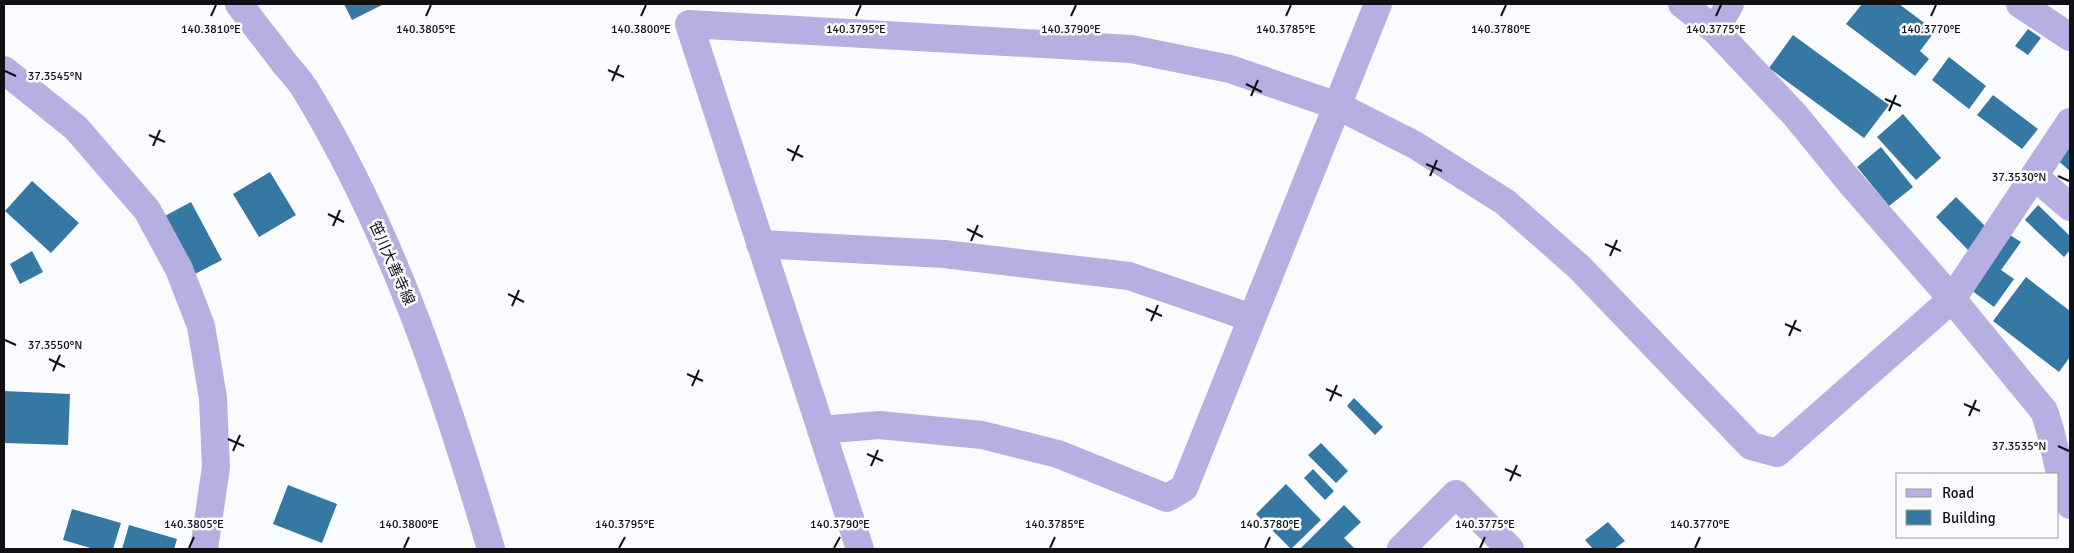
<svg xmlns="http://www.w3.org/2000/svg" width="2074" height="553" viewBox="0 0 2074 553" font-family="Signika,'Noto Sans JP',sans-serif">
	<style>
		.building { fill: #3578a4 }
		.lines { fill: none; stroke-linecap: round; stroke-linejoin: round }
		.minor { stroke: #b6afe1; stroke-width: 28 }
		.ticks { fill: none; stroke: #0f1115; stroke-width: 2 }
		.labels { text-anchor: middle; stroke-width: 5; stroke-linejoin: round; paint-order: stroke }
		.street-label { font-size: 15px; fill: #0f1115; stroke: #fafbfe }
		.ticks-label { font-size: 12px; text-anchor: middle; fill: #0f1115; stroke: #fafbfe; stroke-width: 5; stroke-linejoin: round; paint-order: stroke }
	</style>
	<rect width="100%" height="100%" fill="#fafbfe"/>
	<path class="building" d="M344 4H384L352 20Z
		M1862 4H1899L1935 31 1920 51 1929 59 1915 76 1846 24Z
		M2028 29 2041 38 2028 55 2015 46Z
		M1793 35 1889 105 1864 138 1769 68Z
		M1949 57 1986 86 1969 109 1932 80Z
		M1993 95 2038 129 2022 149 1977 115Z
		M1903 114 1941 158 1916 180 1877 137Z
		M2070 142V171L2056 159Z
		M1881 147 1913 187 1889 206 1857 167Z
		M270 172 296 215 259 237 233 194Z
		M32 181 79 223 51 253 5 211Z
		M1956 197 1989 230 1969 251 1936 217Z
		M191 202 222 260 191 276 161 218Z
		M2038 205 2070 236V250L2064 257 2025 220Z
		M2010 235 2021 242 2001 270 2014 279 1994 307 1971 290Z
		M32 251 43 272 20 284 10 264Z
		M2026 277 2070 311V357L2059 372 1993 321Z
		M4 391 70 394 68 445 4 443Z
		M1354 398 1383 427 1375 435 1347 406Z
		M1321 443 1348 471 1336 483 1308 455Z
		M1313 469 1334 491 1325 500 1304 478Z
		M1286 484 1321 520 1291 549 1256 514Z
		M288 485 337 504 322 543 273 524Z
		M1344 505 1361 522 1344 538 1355 549H1300Z
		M72 509 121 523 113 549H94L63 540Z
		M1608 522 1625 541 1614 549H1593L1585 540Z
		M129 525 177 539 174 549H122Z"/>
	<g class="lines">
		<path class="minor" d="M239 4C254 24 270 44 285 64 293 73 302 83 308 94 393 235 445 392 491 549
			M1682 4 1715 30 1795 115 1849 181 1952 299 2044 411C2056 442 2057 475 2070 505
			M2020 4 2070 37
			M1715 30 1730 4
			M4 70 76 128 147 210 179 269 201 326 213 398 216 467 204 549
			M2034 176 2070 207
			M760 244 944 254 1129 276 1252 318
			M821 430 879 425 982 435 1058 454 1167 498 1184 488 1378 4
			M860 549 689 24 1131 49 1230 69 1338 106 1415 145 1505 202 1579 267 1751 446 1777 453 1952 299 2070 122
			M1401 549 1456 494 1510 549"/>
	</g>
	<path class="ticks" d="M211 16 216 5M426 16 431 5M641 16 646 5M856 16 861 5M1071 16 1076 5M1286 16 1291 5M1501 16 1506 5M1716 16 1721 5M1931 16 1936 5M608 70 624 77M5 71 16 76M612 81 619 65M1246 84 1262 92M1251 96 1258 80M1885 99 1901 106M1889 111 1896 95M149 135 165 142M153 146 160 130M787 149 803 157M792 161 799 145M1426 164 1442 171M1430 176 1437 160M2058 176 2069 181M328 214 344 222M333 226 340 210M967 229 983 237M971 241 978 225M1605 244 1621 251M1610 256 1617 240M508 294 524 302M512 306 519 290M1146 309 1162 316M1151 321 1158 305M1785 324 1801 331M1789 336 1796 320M5 340 16 345M49 359 65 367M53 371 60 355M687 374 703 381M692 386 699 370M1326 389 1342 396M1330 401 1337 385M1964 404 1980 411M1969 416 1976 400M228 439 244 446M2058 446 2069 451M233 451 240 435M867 454 883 461M871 466 878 450M1505 469 1521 476M1510 481 1517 465M189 548 194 537M404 548 409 537M619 548 625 537M834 548 840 537M1050 548 1055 537M1265 548 1270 537M1480 548 1485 537M1695 548 1700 537"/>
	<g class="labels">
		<g class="street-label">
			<text transform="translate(392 263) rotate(66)" y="5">笹川大善寺線</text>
		</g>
	</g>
	<g class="ticks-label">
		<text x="211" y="33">140.3810°E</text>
		<text x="426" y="33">140.3805°E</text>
		<text x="641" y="33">140.3800°E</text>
		<text x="856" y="33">140.3795°E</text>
		<text x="1071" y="33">140.3790°E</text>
		<text x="1286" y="33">140.3785°E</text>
		<text x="1501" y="33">140.3780°E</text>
		<text x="1931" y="33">140.3770°E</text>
		<text x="1716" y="33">140.3775°E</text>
		<text x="55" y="80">37.3545°N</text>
		<text x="2019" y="181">37.3530°N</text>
		<text x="55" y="349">37.3550°N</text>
		<text x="2019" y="450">37.3535°N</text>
		<text x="194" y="528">140.3805°E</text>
		<text x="409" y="528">140.3800°E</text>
		<text x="625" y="528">140.3795°E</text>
		<text x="840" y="528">140.3790°E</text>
		<text x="1055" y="528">140.3785°E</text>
		<text x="1270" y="528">140.3780°E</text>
		<text x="1485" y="528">140.3775°E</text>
		<text x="1700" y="528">140.3770°E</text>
	</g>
	<rect width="2074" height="553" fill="none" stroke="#0f1115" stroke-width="10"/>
	<rect x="1896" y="473" width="162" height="65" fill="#fafbfe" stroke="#9c9da1"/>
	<rect x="1906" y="489" width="25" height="8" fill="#b6afe1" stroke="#9c9da1"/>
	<text x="1942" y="498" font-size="15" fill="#0f1115">Road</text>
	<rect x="1906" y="510" width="25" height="15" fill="#3578a4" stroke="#9c9da1"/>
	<text x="1942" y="523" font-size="15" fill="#0f1115">Building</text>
</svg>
